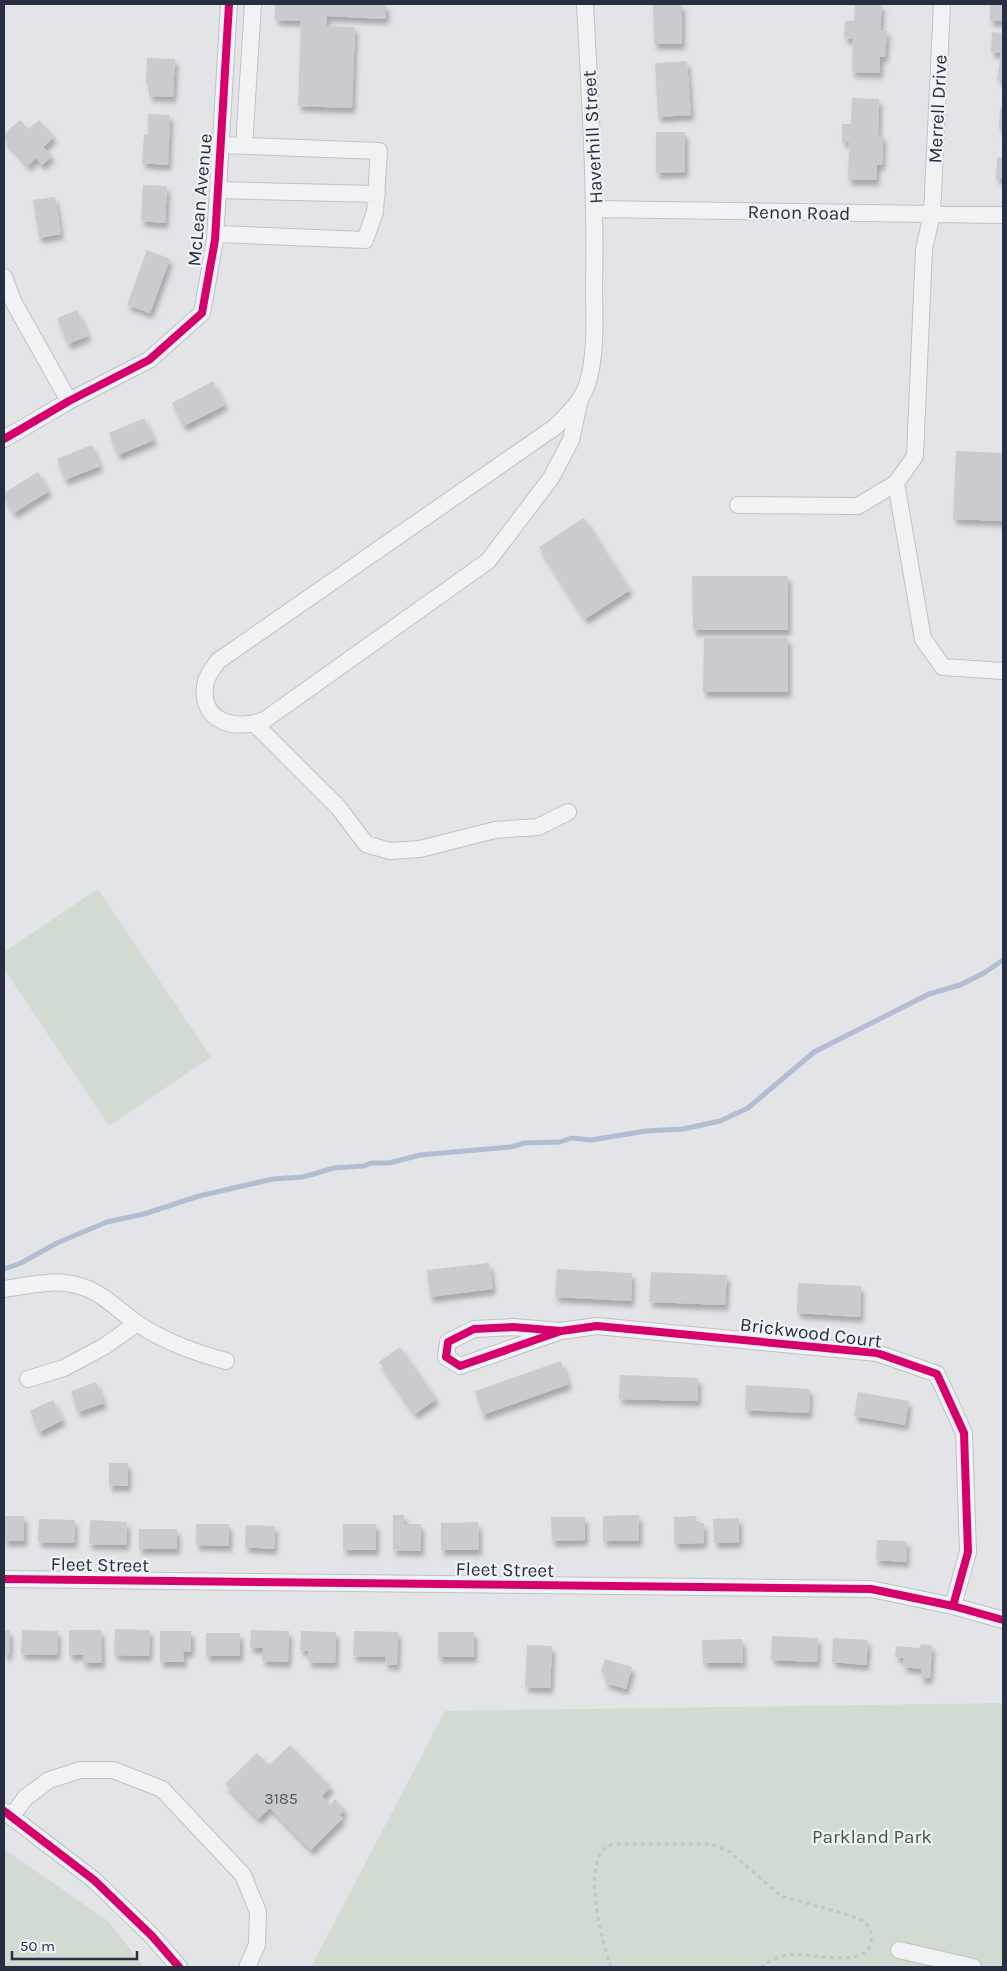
<svg xmlns="http://www.w3.org/2000/svg" width="1007" height="1971" viewBox="0 0 1007 1971" font-family="Karla,sans-serif">
	<style>
		.green { fill: #d1dbd2 }
		.lines { fill: none; stroke-linecap: round; stroke-linejoin: round }
		.stream { stroke: #b0bdd3; stroke-width: 5 }
		.building { fill: #c9cbcf; filter: url(#shadow) }
		.minor-casing { stroke: #bfc1c5; stroke-width: 18 }
		.path { stroke: #c4c5ca; stroke-width: 3; stroke-dasharray: 4 4; stroke-linecap: butt }
		.minor { stroke: #f1f2f4; stroke-width: 16 }
		.cycleway-casing { stroke: #f0f2f7; stroke-width: 11 }
		.cycleway { stroke: #d6006c; stroke-width: 8 }
		.labels { text-anchor: middle; stroke-width: 4.5; stroke-linejoin: round; paint-order: stroke }
		.number-label { font-size: 16px; fill: #525766 }
		.street-label { font-size: 19px; fill: #282e41; stroke: #f0f2f7 }
		.park-label { font-size: 19px; fill: #385d35; stroke: #f0f2f7 }
	</style>
	<defs>
		<filter id="shadow"><feDropShadow dx="3" dy="5.5" stdDeviation="2.5" flood-color="#0004"/></filter>
	</defs>
	<rect width="100%" height="100%" fill="#e2e4e7"/>
	<path class="green" d="M98 889 211 1057 109 1126 4 969V952Z
		M1003 1703V1967H311L445 1711Z
		M4 1849 108 1921 144 1967H4Z"/>
	<g class="lines">
		<path class="stream" d="M4 1269 21 1263 57 1243 107 1222 144 1214 199 1196 273 1179 303 1177 334 1168 364 1166 371 1163H389L420 1155 511 1147 524 1143 560 1142 572 1138 591 1140 646 1131 683 1129 720 1121 748 1108 814 1052 929 994 960 985 984 973 1003 960"/>
	</g>
	<path class="building" d="M275 4H386V19L327 16 326 26 355 27 352 108 298 106 301 21 275 20Z
		M653 4H682V44H654Z
		M855 4H882L880 30H887L885 57H880V73L852 72 853 39 844 38 845 21H854Z
		M990 4H1003V21H990Z
		M992 32 1003 33V80H997L1001 53 991 52Z
		M147 58 175 59 173 97 149 96V84H146Z
		M687 61 691 115 658 117 655 63Z
		M852 98 879 99 878 136H883L882 165H877L876 180H848L849 142H842V124H851Z
		M1000 108 1003 109V129H999Z
		M148 114 170 115 168 165 142 163 144 134H148Z
		M20 120 28 129 39 120 54 137 43 147 52 156 42 165 36 158 28 166 4 138V134Z
		M656 132H685V172L656 173Z
		M997 157 1003 158V179H996Z
		M143 185 167 186 165 223 141 221Z
		M55 197 61 234 39 238 33 200Z
		M147 250 170 259 150 313 127 305Z
		M77 310 88 336 68 344 57 318Z
		M213 381 225 405 184 426 172 403Z
		M144 418 154 440 118 455 109 433Z
		M92 445 100 466 65 480 57 459Z
		M956 451 1003 453V521L953 519Z
		M38 472 49 491 14 513 4 497V493Z
		M584 518 630 590 585 619 539 547Z
		M692 576H788V630H693Z
		M704 638H788V692H703Z
		M489 1263 493 1289 430 1297 427 1270Z
		M557 1269 632 1273 631 1301 555 1297Z
		M651 1272 727 1275 725 1305 649 1302Z
		M798 1283 861 1286 860 1317 797 1313Z
		M400 1347 436 1399 415 1414 379 1362Z
		M561 1361 569 1384 483 1415 475 1391Z
		M620 1375 698 1378V1401L619 1399Z
		M96 1382 104 1403 78 1412 71 1391Z
		M746 1385 810 1389 809 1413 745 1410Z
		M858 1392 909 1401 905 1425 854 1416Z
		M53 1400 63 1420 39 1432 30 1411Z
		M109 1463H128V1486H109Z
		M393 1515H404V1524H421V1551L393 1550Z
		M639 1515V1541H603V1516Z
		M4 1516H24V1541H4Z
		M696 1516V1523H704V1543L674 1544V1517Z
		M551 1517H585V1540L552 1541Z
		M739 1518V1542L714 1543 713 1519Z
		M39 1519 75 1520 74 1543 38 1542Z
		M90 1520 127 1522 126 1545 89 1544Z
		M478 1522 479 1550H441V1523Z
		M196 1524H229V1546L196 1545Z
		M343 1524H376V1550H343Z
		M246 1525 275 1526 274 1549 245 1547Z
		M139 1529H177V1549H139Z
		M877 1540 907 1541 906 1562 876 1560Z
		M115 1629 150 1630 149 1656 114 1655Z
		M4 1630H10L9 1655H4Z
		M22 1630 58 1631 57 1655 21 1654Z
		M69 1630H101L102 1663H83V1655H69Z
		M251 1630 289 1631 288 1662 262 1661 263 1648H250Z
		M160 1631H191V1652H183L184 1662H160Z
		M301 1631 336 1632 335 1663 308 1662V1651L300 1650Z
		M354 1631 398 1632 397 1665 385 1664V1657L353 1656Z
		M438 1632H474V1657H438Z
		M206 1633H240V1656H206Z
		M772 1636 818 1638 817 1662 771 1660Z
		M833 1638 868 1640 866 1665 832 1662Z
		M742 1639 743 1663H703L702 1640Z
		M921 1644 932 1645 930 1678H921V1669L903 1667 904 1658 895 1657 896 1646 920 1648Z
		M527 1645 552 1646 550 1688 525 1687Z
		M605 1659 632 1667 626 1689 605 1683 607 1674 601 1672Z
		M290 1745 331 1787 322 1796 330 1805 335 1799 345 1810 339 1815 343 1818 311 1850 270 1808 258 1819 225 1784 257 1753 269 1765Z"/>
	<g class="lines">
		<defs>
			<path id="minor" d="M244 146 253 4
				M218 190 377 194
				M595 209 1003 215
				M216 234 365 240 375 212 379 151 221 145
				M4 277 14 303 69 401
				M580 399 571 440 551 478 488 561 266 719C235 733 197 721 206 681 208 674 214 667 218 661L555 427C568 414 581 402 587 385 597 354 594 317 594 286 596 192 590 98 585 4
				M4 439 69 401 149 360 202 313 215 240 229 4
				M896 483 923 639 943 667 1003 671
				M738 505 858 506 896 483 915 456 924 249 932 214 942 4
				M255 724 338 807 366 844 390 851 420 849 495 830 538 827 568 812
				M4 1289C31 1285 57 1278 83 1287 104 1294 120 1312 138 1324 166 1342 193 1352 226 1361
				M561 1331 460 1366 446 1357 448 1342 474 1329 513 1327 561 1331 597 1326 877 1353 937 1374 964 1433 968 1552 953 1606
				M28 1379 64 1368 105 1346 137 1323
				M4 1579 871 1589 953 1606 1003 1620
				M4 1811 94 1880 152 1936 179 1967
				M12 1816 25 1798 49 1780 80 1770H113L162 1789 243 1875 258 1912 257 1945 247 1967
				M899 1950 973 1967"/>
		</defs>
		<use href="#minor" class="minor-casing"/>
		<path class="path" d="M611 1967C602 1943 578 1852 613 1844H710L730 1852 781 1896 852 1916C860 1919 867 1922 870 1930 872 1934 872 1937 871 1941 867 1971 807 1951 787 1955 778 1957 769 1961 762 1967"/>
		<use href="#minor" class="minor"/>
		<defs>
			<path id="cycleway" d="M4 439 69 401 149 360 202 313 215 240 229 4
				M561 1331 460 1366 446 1357 448 1342 474 1329 513 1327 561 1331 597 1326 877 1353 937 1374 964 1433 968 1552 953 1606
				M4 1579 871 1589 953 1606 1003 1620
				M4 1811 94 1880 152 1936 179 1967"/>
		</defs>
		<use href="#cycleway" class="cycleway-casing"/>
		<use href="#cycleway" class="cycleway"/>
	</g>
	<g class="labels">
		<g class="number-label">
			<text x="281" y="1804">3185</text>
		</g>
		<g class="street-label">
			<text transform="translate(937 109) rotate(-87)" y="7">Merrell Drive</text>
			<text transform="translate(592 137) rotate(-93)" y="7">Haverhill Street</text>
			<text transform="translate(199 200) rotate(-85)" y="7">McLean Avenue</text>
			<text transform="translate(799 212) rotate(1)" y="7">Renon Road</text>
			<text transform="translate(811 1332) rotate(7)" y="7">Brickwood Court</text>
			<text transform="translate(100 1564) rotate(1)" y="7">Fleet Street</text>
			<text transform="translate(505 1569) rotate(1)" y="7">Fleet Street</text>
		</g>
		<g class="park-label">
			<text x="872" y="1843">Parkland Park</text>
		</g>
	</g>
	<rect width="1007" height="1971" fill="none" stroke="#282e41" stroke-width="10"/>
	<path d="M12 1951v8h125v-8" fill="none" stroke="#282e41" stroke-width="2.5"/>
	<text x="20" y="1951" font-size="15" fill="#282e41" stroke="#f0f2f7" stroke-width="4" paint-order="stroke">50 m</text>
</svg>
